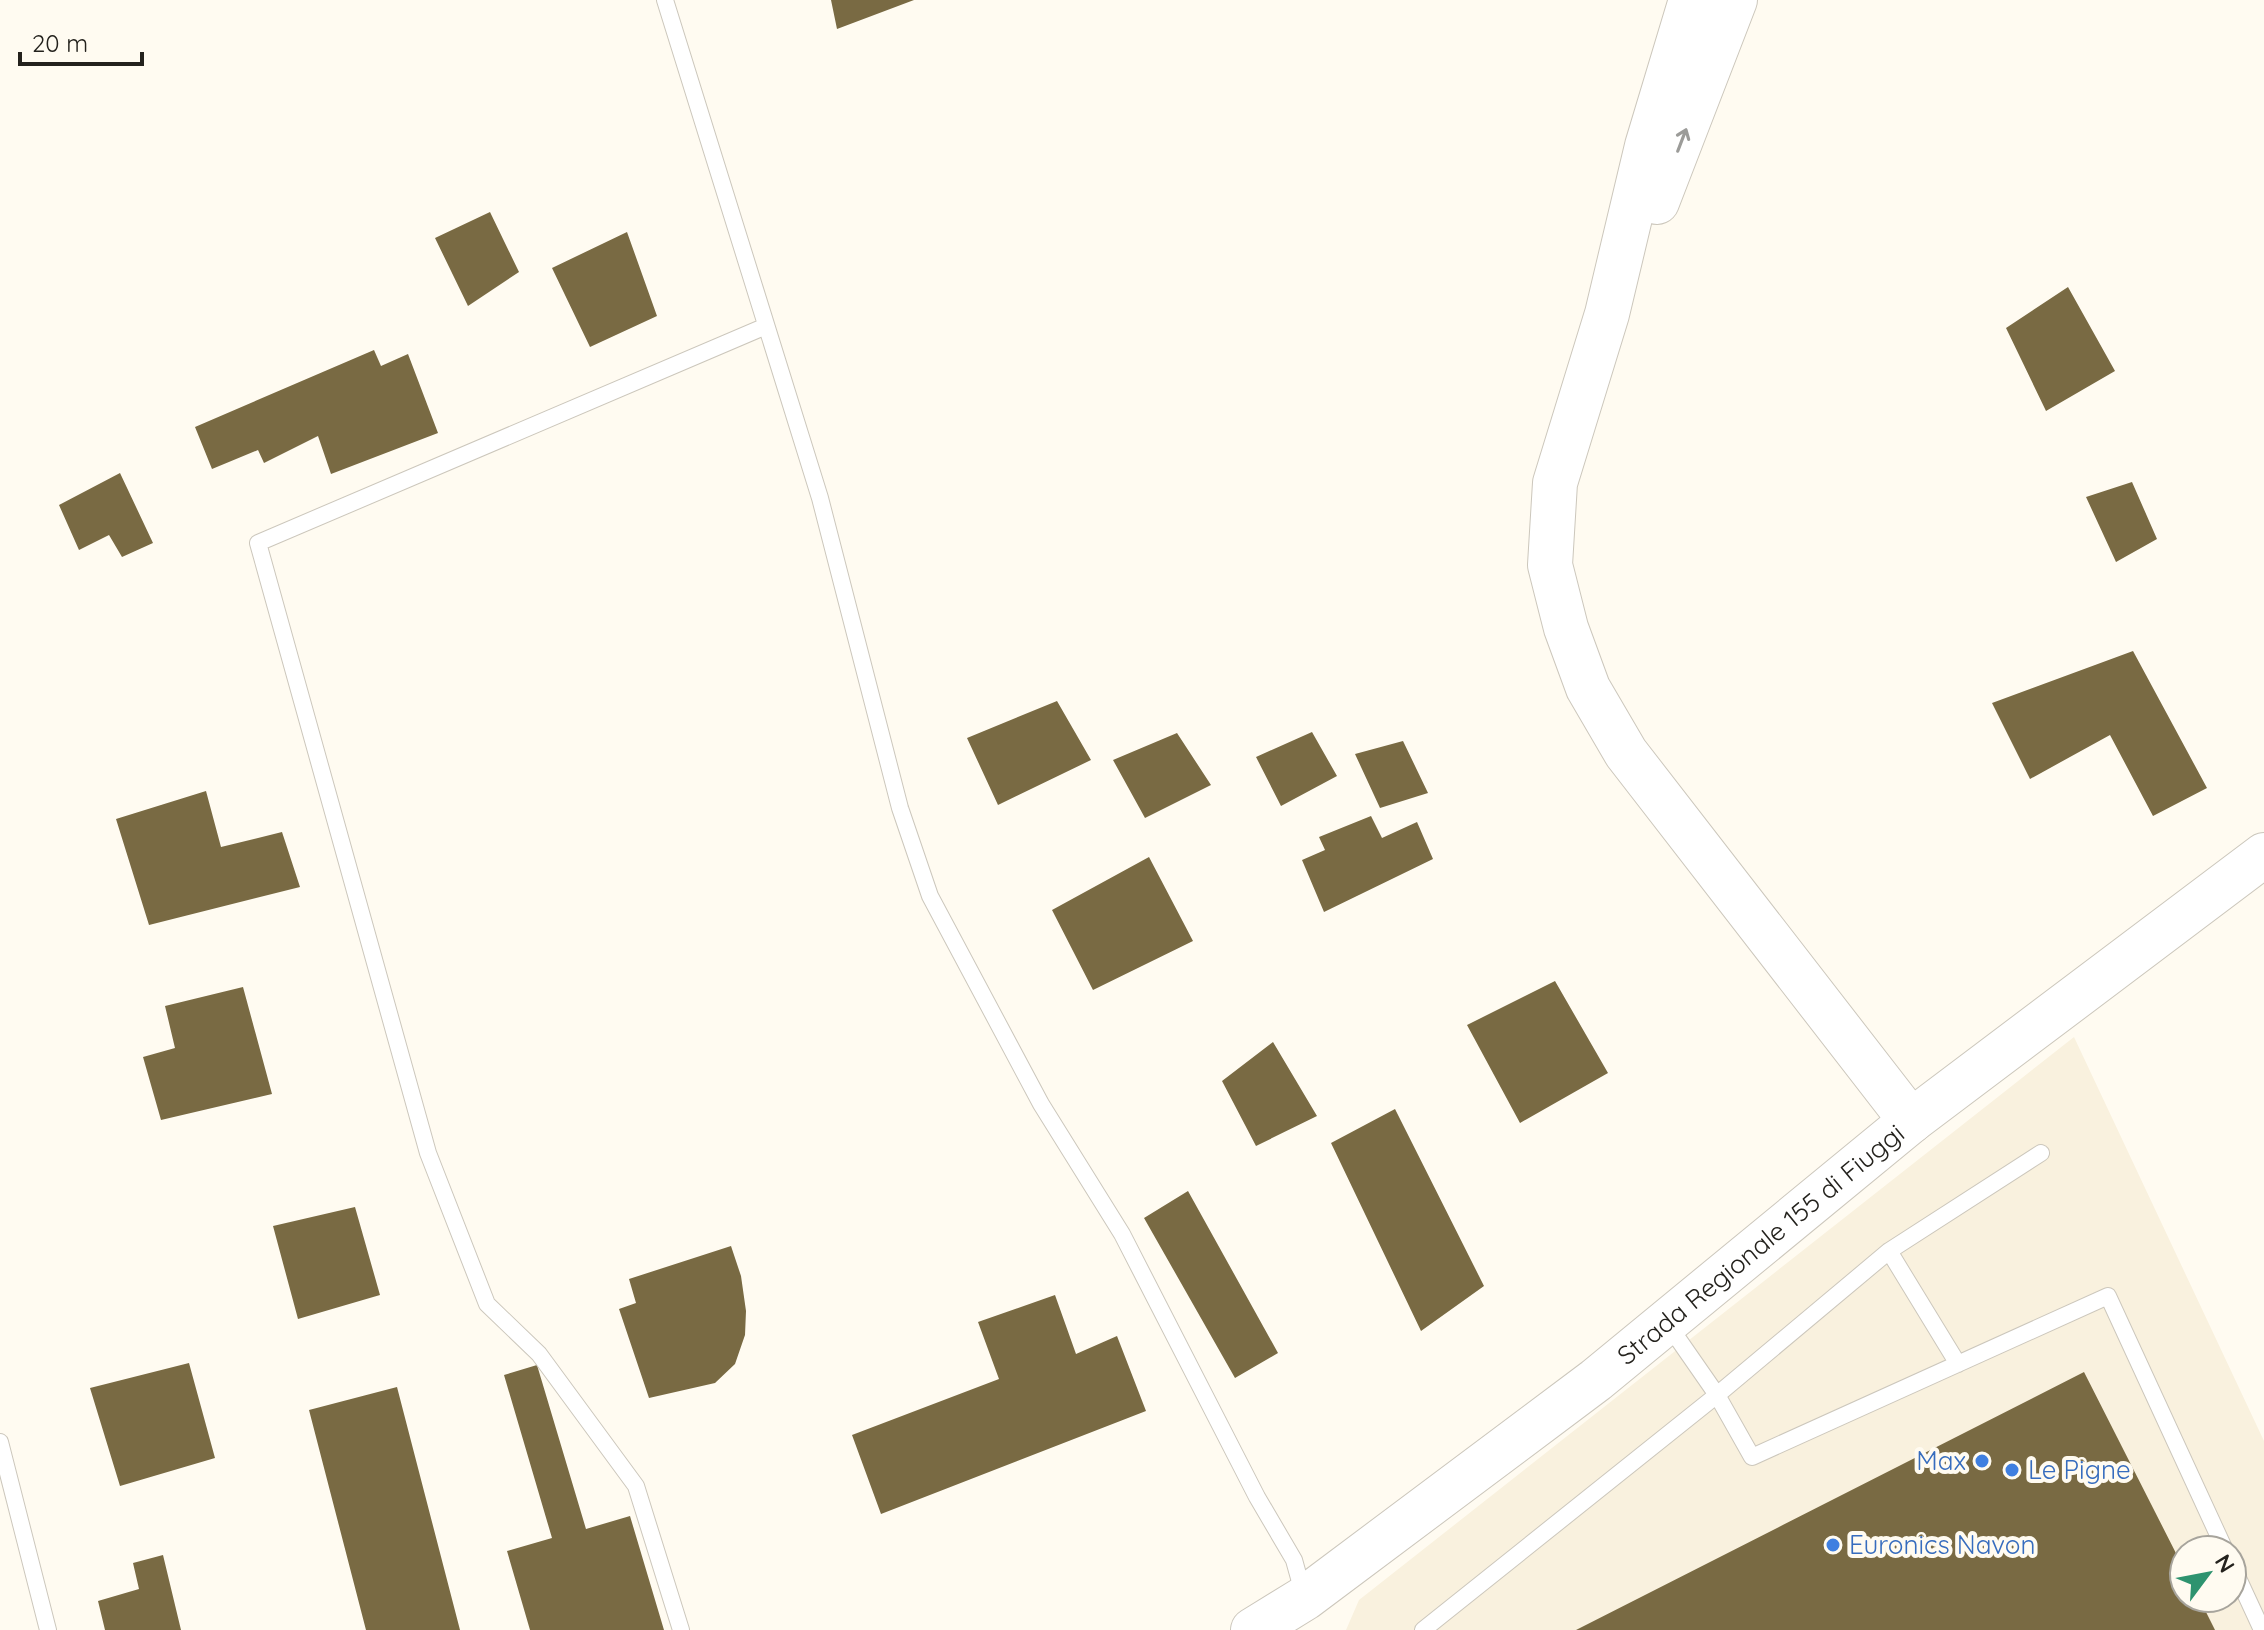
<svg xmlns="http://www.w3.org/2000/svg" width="2264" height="1630" viewBox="0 0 2264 1630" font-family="Quicksand,sans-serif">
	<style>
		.built { fill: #f9f1de; fill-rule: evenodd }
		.building { fill: #796a43 }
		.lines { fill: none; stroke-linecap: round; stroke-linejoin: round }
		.service-casing { stroke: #ccc7bc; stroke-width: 18 }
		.primary-casing { stroke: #ccc7bc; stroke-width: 46 }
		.trunk-casing { stroke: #ccc7bc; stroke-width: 46 }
		.service { stroke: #fff; stroke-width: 16 }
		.primary { stroke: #fff; stroke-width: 44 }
		.trunk { stroke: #fff; stroke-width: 44 }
		.oneway { stroke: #9c9c99 }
		.shop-dot { fill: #3f7fe0; stroke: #fffbf1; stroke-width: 3 }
		.labels { text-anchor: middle; stroke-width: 8; stroke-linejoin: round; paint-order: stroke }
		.street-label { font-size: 26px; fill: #24221d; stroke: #fffbf1 }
		.shop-label { font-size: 26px; fill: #366cbe; stroke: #fffbf1; text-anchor: start }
	</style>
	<rect width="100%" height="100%" fill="#fffbf1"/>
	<path class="built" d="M2074 1037 2264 1441V1630H1346L1359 1600ZM2184 1550H2232V1598H2184Z"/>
	<path class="building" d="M831 0H914L837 29Z
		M490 212 519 272 468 306 435 238Z
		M627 232 657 316 590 347 552 268Z
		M2068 287 2115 371 2046 411 2006 328Z
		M374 350 381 366 408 354 438 433 331 474 318 436 264 463 258 450 212 469 195 427Z
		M120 473 153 543 122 557 109 535 79 550 59 505Z
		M2132 482 2157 539 2116 562 2086 497Z
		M2133 651 2207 788 2153 816 2110 735 2030 779 1992 703Z
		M1057 701 1091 760 998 805 967 738Z
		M1312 732 1337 776 1281 806 1256 757Z
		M1177 733 1211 785 1145 818 1113 760Z
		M1403 741 1428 793 1380 808 1355 754Z
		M206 791 221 847 282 832 300 887 149 925 116 819Z
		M1371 816 1382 838 1417 822 1433 859 1324 912 1302 860 1325 850 1319 837Z
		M1149 857 1193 941 1093 990 1052 910Z
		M1555 981 1608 1073 1520 1123 1467 1025Z
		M243 987 272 1094 161 1120 143 1057 175 1048 165 1006Z
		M1273 1042 1317 1116 1256 1146 1222 1081Z
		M1395 1109 1484 1286 1421 1331 1331 1143Z
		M1188 1191 1278 1353 1235 1378 1144 1218Z
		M355 1207 380 1295 298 1319 273 1226Z
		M731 1246 741 1276 746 1311 745 1335 735 1364 715 1383 649 1398 619 1309 636 1303 629 1279Z
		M1055 1295 1076 1354 1117 1336 1146 1411 881 1514 852 1435 999 1379 978 1322Z
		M189 1363 215 1458 120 1486 90 1388Z
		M537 1365 586 1529 630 1516 664 1630H530L507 1551 552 1538 504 1375Z
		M2084 1372 2184 1569V1598H2199L2215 1630H1576Z
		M397 1387 460 1630H366L309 1410Z
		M163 1555 181 1630H105L98 1601 139 1589 133 1563Z"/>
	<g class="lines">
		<defs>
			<path id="service" d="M665 0 820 498 900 808 930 896 1041 1104 1122 1234 1257 1497 1294 1560 1304 1596
				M1889 1251 2041 1153
				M1958 1364 1889 1251 1717 1395 1752 1457 2108 1296 2225 1550
				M0 1442 48 1630
				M2232 1565 2262 1630
				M681 1630 636 1486 539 1354 487 1304 428 1153 258 543 766 326
				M1423 1630 1717 1395 1667 1323"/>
			<g id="primary">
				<path id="s1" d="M1253 1630 1305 1598 1596 1380 1911 1121 2264 855"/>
			</g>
			<path id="trunk" d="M1691 0 1647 146 1607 314 1555 483 1550 565 1566 628 1588 688 1626 753 1911 1121
				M1657 202 1735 0"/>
		</defs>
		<use href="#service" class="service-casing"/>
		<use href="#primary" class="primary-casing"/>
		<use href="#trunk" class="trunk-casing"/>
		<use href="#service" class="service"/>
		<use href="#primary" class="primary"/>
		<use href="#trunk" class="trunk"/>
	</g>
	<defs><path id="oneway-shaft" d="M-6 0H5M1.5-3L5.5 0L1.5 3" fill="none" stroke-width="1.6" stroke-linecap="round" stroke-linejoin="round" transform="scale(2)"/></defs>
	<use class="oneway" href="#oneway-shaft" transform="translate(1682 140) rotate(-69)"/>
	<g class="shop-dot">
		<circle cx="1982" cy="1461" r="8"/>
		<circle cx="2012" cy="1470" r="8"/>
		<circle cx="1833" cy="1545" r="8"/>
	</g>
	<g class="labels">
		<g class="street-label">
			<text dy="9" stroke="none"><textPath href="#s1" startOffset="638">Strada Regionale 155 di Fiuggi</textPath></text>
		</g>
		<g class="shop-label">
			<text x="1966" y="1470" text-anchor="end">Max</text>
			<text x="2028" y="1479">Le Pigne</text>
			<text x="1849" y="1554">Euronics Navon</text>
		</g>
	</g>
	<g transform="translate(2208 1574) rotate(58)"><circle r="38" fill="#fffbf1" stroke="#a7a49c" stroke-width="2"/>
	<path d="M0-6L14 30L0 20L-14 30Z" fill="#2e936f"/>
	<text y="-12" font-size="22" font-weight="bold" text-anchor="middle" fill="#24221d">N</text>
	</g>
	<path d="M20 52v12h122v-12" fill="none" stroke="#24221d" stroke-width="4"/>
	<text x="32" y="52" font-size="24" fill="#24221d" stroke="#fffbf1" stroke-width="6" paint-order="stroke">20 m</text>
</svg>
